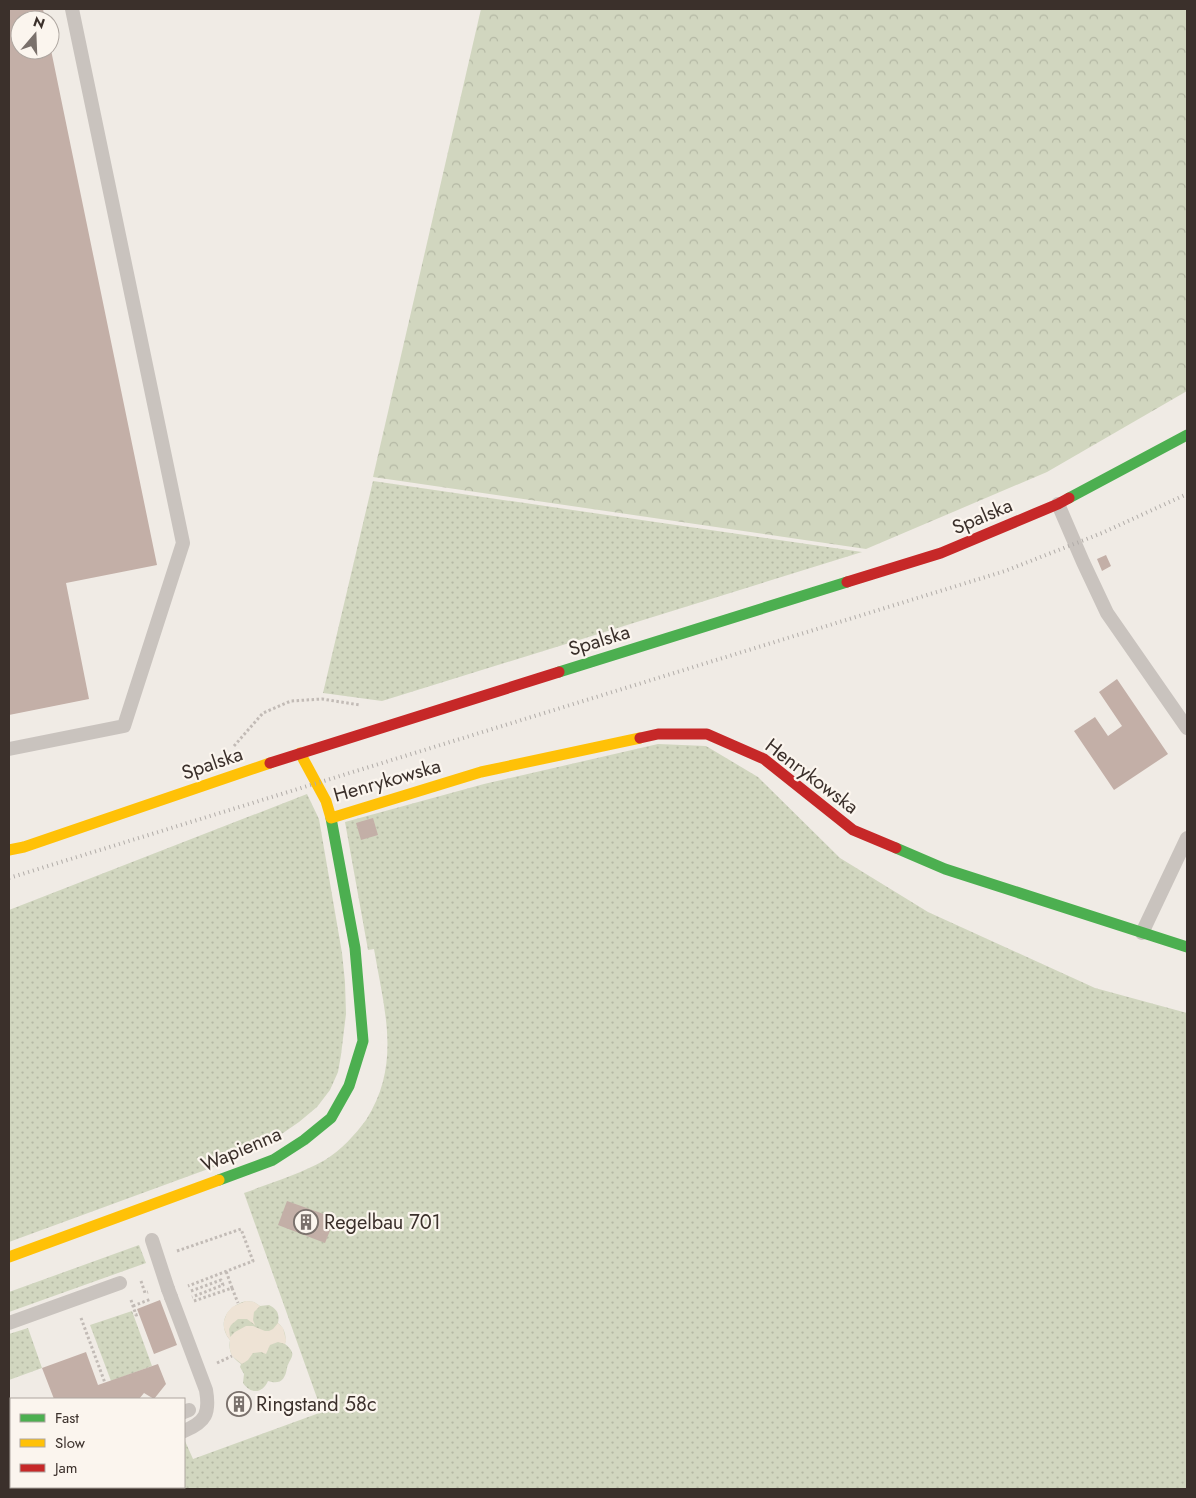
<svg xmlns="http://www.w3.org/2000/svg" width="1196" height="1498" viewBox="0 0 1196 1498" font-family="Jost,sans-serif">
	<style>
		.grass { fill: url(#grass-dots) }
		.forest { fill: url(#forest-crowns) }
		.plaza { fill: #eee3d5 }
		.building { fill: #c3afa7 }
		.lines { fill: none; stroke-linecap: round; stroke-linejoin: round }
		.path { stroke: #c2bbb6; stroke-width: 3; stroke-dasharray: 2.5 2.5; stroke-linecap: butt }
		.lane { stroke: #c9c3be; stroke-width: 14 }
		.fast { stroke: #4caf50; stroke-width: 11 }
		.slow { stroke: #ffc107; stroke-width: 11 }
		.jam { stroke: #c62828; stroke-width: 11 }
		.rail { stroke: #b1aca8; stroke-width: 4; stroke-dasharray: 1 4; stroke-linecap: butt }
		.lane-bridge { stroke: #c9c3be; stroke-width: 14 }
		.labels { text-anchor: middle; stroke-width: 4.5; stroke-linejoin: round; paint-order: stroke }
		.street-label { font-size: 20px; fill: #3b302b; stroke: #fbf5ee }
		.poi-label { font-size: 20px; fill: #3b302b; stroke: #fbf5ee; text-anchor: start }
	</style>
	<defs>
		<pattern id="grass-dots" width="8" height="8" patternUnits="userSpaceOnUse" patternTransform="scale(1.25)"><rect width="8" height="8" fill="#d1d6bf"/><path d="M2 2h.1M6 6h.1" fill="none" stroke="#b4b8a4" stroke-width="1.8" stroke-linecap="round"/></pattern>
		<pattern id="forest-crowns" width="20" height="18" patternUnits="userSpaceOnUse" patternTransform="scale(1.25)"><rect width="20" height="18" fill="#d1d6bf"/><path d="M2 6a3 3 0 1 1 6 0M12 15a3 3 0 1 1 6 0" fill="none" stroke="#b4b8a4"/></pattern>
	</defs>
	<rect width="100%" height="100%" fill="#f0ebe5"/>
	<path class="grass" d="M373 481 862 552 382 701 323 693Z
		M658 744 706 746 758 777 840 858 928 912 1095 988 1187 1013V1489H9V1451L11 1458V1487H184V1441H185L193 1459 322 1412 244 1193C271 1183 300 1174 325 1160 341 1150 355 1135 366 1120 402 1064 384 1009 374 949L368 950 345 822 484 784Z
		M307 794 319 819 342 953 345 982 346 1014 341 1055 338 1072 330 1090 317 1107 299 1122 270 1142 249 1154 9 1242V910Z
		M139 1245 146 1263 9 1312V1292Z
		M246 1301 254 1302 260 1306 269 1305C277 1309 280 1314 278 1323 284 1328 287 1335 285 1344 299 1355 289 1358 287 1368 285 1380 280 1385 268 1381 263 1393 251 1395 243 1383L244 1374 240 1367 241 1364C232 1358 228 1351 230 1340 216 1323 227 1306 246 1301Z
		M132 1311 152 1366 111 1381 90 1325Z
		M28 1328 42 1368 9 1380V1334Z"/>
	<path class="forest" d="M481 9H1187V391L1047 472 866 549 373 477Z"/>
	<path class="plaza" d="M246 1301 254 1302 260 1306 254 1312 253 1320 255 1325 247 1319H238L231 1325 229 1329 230 1337 235 1332 246 1326H253L265 1331H269L273 1329 278 1323 283 1328 286 1340 285 1344 278 1342 270 1345 266 1354 261 1352 253 1353 248 1360 242 1364 232 1356 230 1350V1340L227 1336 224 1328V1321L227 1313 232 1307Z"/>
	<path class="building" d="M9 9H43L45 20H20V50H51L157 565 66 583 89 699 9 715Z
		M1106 555 1111 566 1102 571 1097 559Z
		M1117 679 1168 754 1114 790 1074 731 1095 717 1108 736 1122 726 1099 692Z
		M373 818 378 835 361 840 356 823Z
		M287 1201 335 1218 325 1243 278 1225Z
		M160 1300 177 1345 154 1354 137 1309Z
		M86 1352 98 1385 158 1364 166 1384 154 1399 144 1393 139 1399H54L42 1368Z
		M243 1394 248 1396 251 1400 250 1405 234 1414 228 1403Z"/>
	<g class="lines">
		<path class="path" d="M234 746 263 713 291 701 322 699 360 705
			M177 1251 241 1229 253 1261 188 1286
			M141 1281 145 1293 148 1292
			M232 1288 238 1303
			M191 1291 221 1280 223 1285 192 1297
			M131 1300 136 1315 139 1314
			M194 1301 232 1288 226 1271
			M133 1306 151 1299
			M81 1318 105 1383
			M217 1363 232 1356"/>
		<path class="lane" d="M1058 504 1083 562 1107 613 1187 728
			M9 749 124 726 183 543 72 9
			M1142 933 1187 838
			M152 1240 168 1289
			M171 1297 206 1390C210 1413 206 1422 184 1431
			M9 1323 120 1283
			M184 1412 189 1410
			M9 1428 11 1432"/>
		<path class="fast" d="M1069 498 1187 435
			M559 672 847 582
			M896 848 945 869 1187 947
			M219 1180 273 1160 304 1140 331 1118 349 1086 363 1041 355 948 331 818"/>
		<path class="slow" d="M300 753 326 801 331 818 481 772 640 738
			M9 850 24 847 270 763
			M9 1257 219 1180"/>
		<path class="jam" d="M847 582 941 553 1058 504 1069 498
			M640 738 658 734H707L764 759 853 830 896 848
			M270 763 559 672"/>
		<path class="rail" d="M9 878 1005 571 1102 533 1187 494"/>
		<path class="lane-bridge" d="M168 1289 171 1297"/>
	</g>
	<defs>
		<symbol id="building-ring" viewBox="-11 -11 22 22"><circle r="9.5" fill="#fbf5ee" stroke="#7a716c" stroke-width="1.5"/><path d="M-4-6H4V6H1V3H-1V6H-4ZM-2.5-4.3h1.7v1.8h-1.7ZM.8-4.3h1.7v1.8H.8ZM-2.5-1h1.7V.8h-1.7ZM.8-1h1.7V.8H.8Z" fill="#7a716c"/></symbol>
	</defs>
	<g fill-rule="evenodd">
		<use href="#building-ring" x="292" y="1208" width="28" height="28"/>
		<use href="#building-ring" x="225" y="1390" width="28" height="28"/>
	</g>
	<g class="labels">
		<g class="street-label">
			<text transform="translate(982 516) rotate(-23)" y="7">Spalska</text>
			<text transform="translate(599 640) rotate(-17)" y="7">Spalska</text>
			<text transform="translate(212 763) rotate(-19)" y="7">Spalska</text>
			<text transform="translate(812 776) rotate(37)" y="7">Henrykowska</text>
			<text transform="translate(387 780) rotate(-16)" y="7">Henrykowska</text>
			<text transform="translate(241 1149) rotate(-23)" y="7">Wapienna</text>
		</g>
		<g class="poi-label">
			<text x="324" y="1229">Regelbau 701</text>
			<text x="256" y="1411">Ringstand 58c</text>
		</g>
	</g>
	<rect width="1196" height="1498" fill="none" stroke="#3b302b" stroke-width="20"/>
	<rect x="10" y="1398" width="175" height="90" fill="#fbf5ee" stroke="#aea6a0"/>
	<rect x="20" y="1414" width="25" height="8" fill="#4caf50" stroke="#aea6a0"/>
	<text x="55" y="1423" font-size="15" fill="#3b302b">Fast</text>
	<rect x="20" y="1439" width="25" height="8" fill="#ffc107" stroke="#aea6a0"/>
	<text x="55" y="1448" font-size="15" fill="#3b302b">Slow</text>
	<rect x="20" y="1464" width="25" height="8" fill="#c62828" stroke="#aea6a0"/>
	<text x="55" y="1473" font-size="15" fill="#3b302b">Jam</text>
	<g transform="translate(35 35) rotate(19)"><circle r="24" fill="#fbf5ee" stroke="#aea6a0"/>
	<path d="M0-4L9 19L0 12L-9 19Z" fill="#7a716c"/>
	<text y="-8" font-size="14" font-weight="bold" text-anchor="middle" fill="#3b302b">N</text>
	</g>
</svg>
